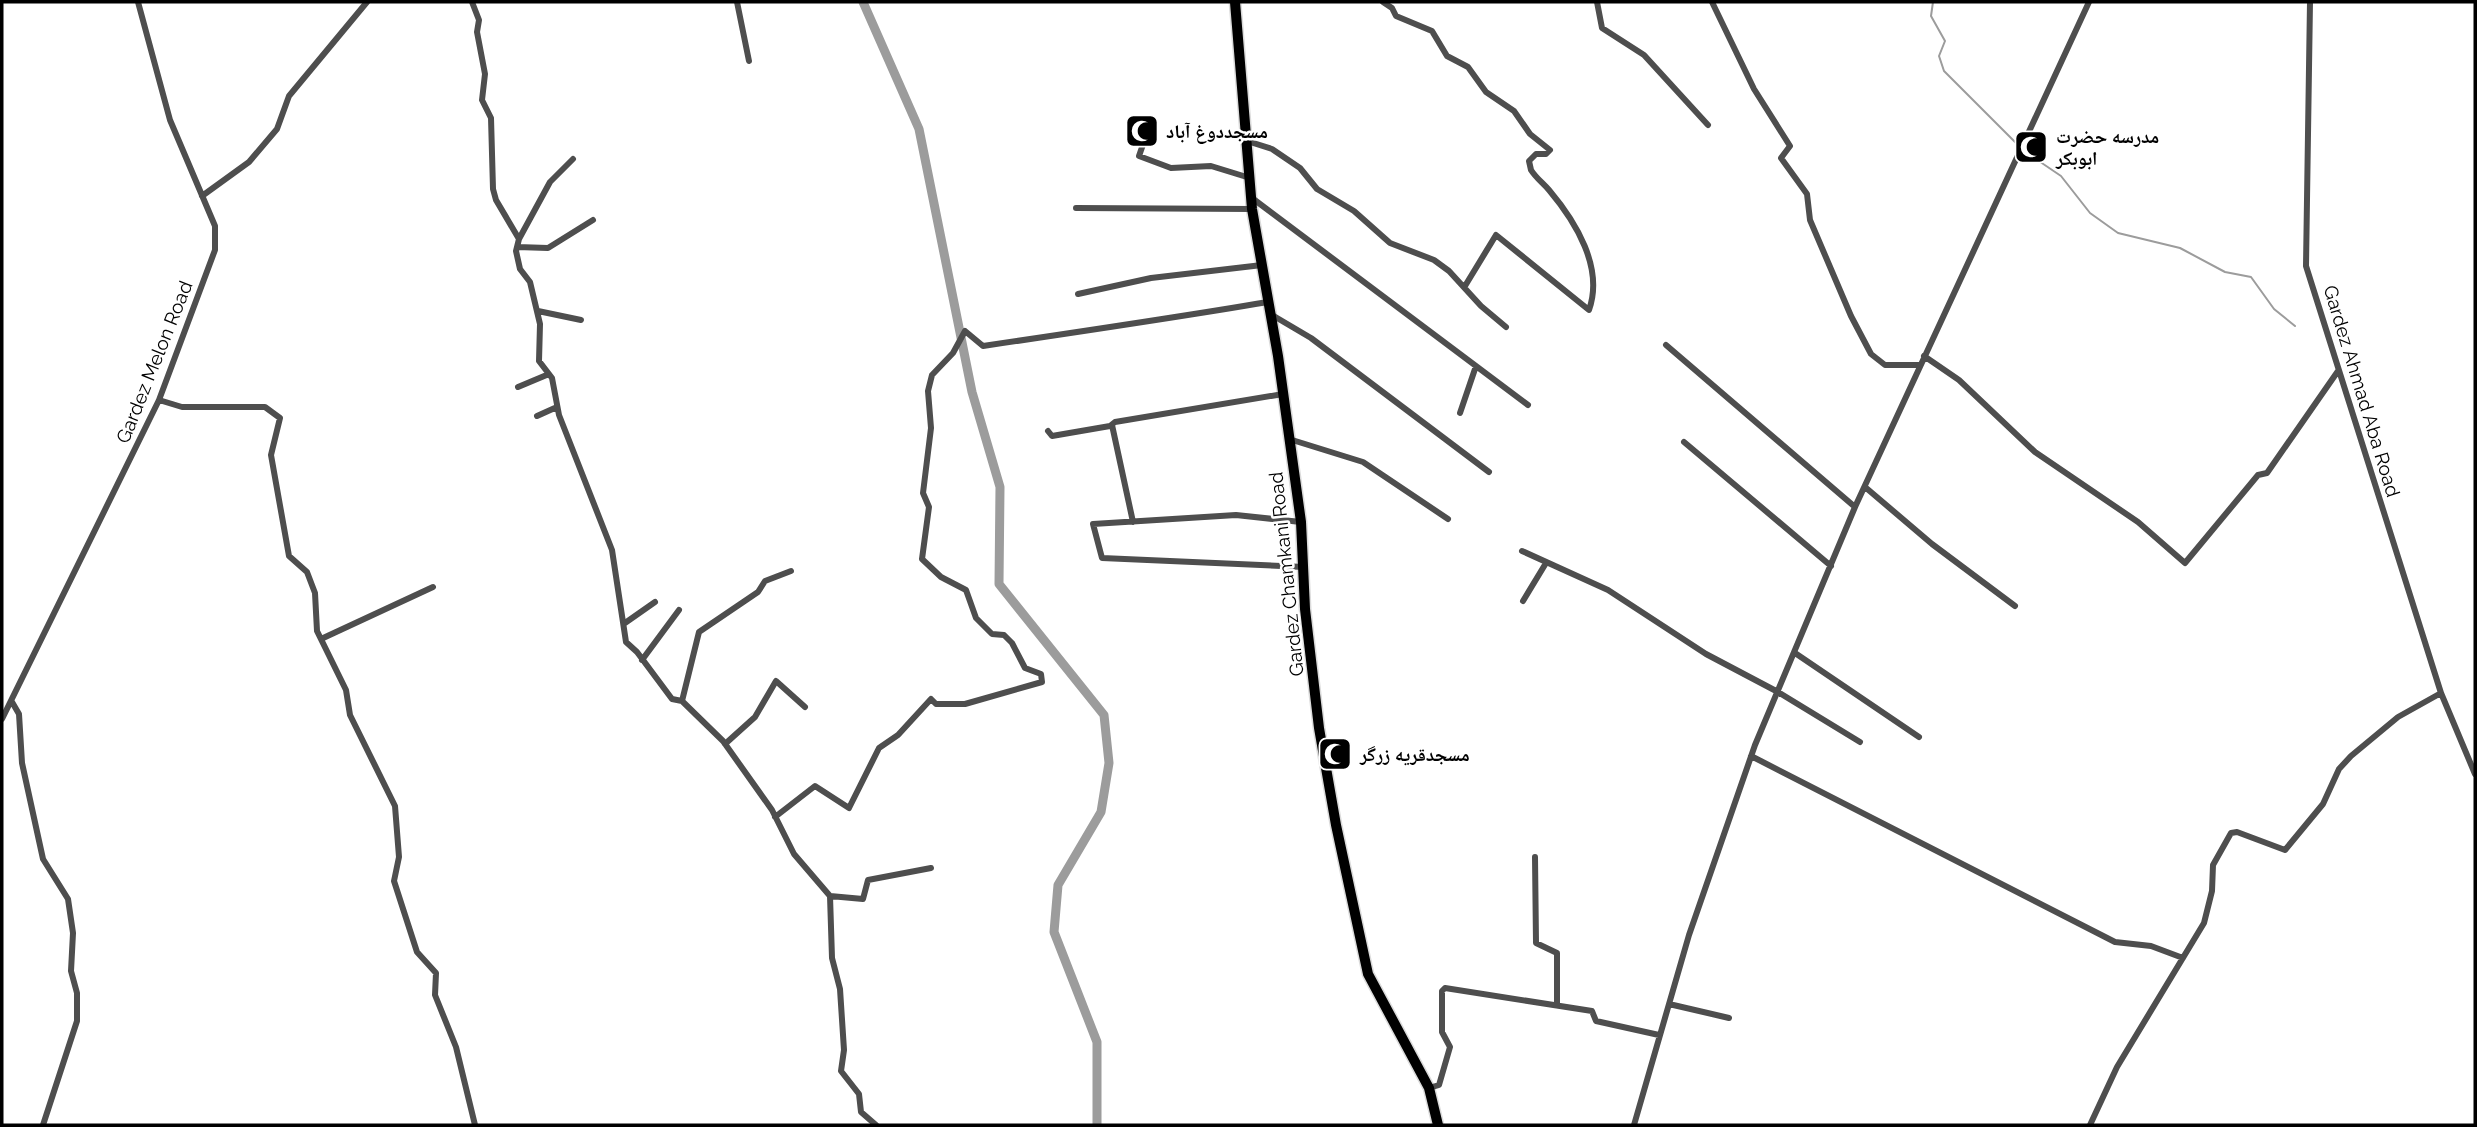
<svg xmlns="http://www.w3.org/2000/svg" width="2477" height="1127" viewBox="0 0 2477 1127" font-family="Raleway,'Noto Naskh Arabic',sans-serif">
	<style>
		.lines { fill: none; stroke-linecap: round; stroke-linejoin: round }
		.stream { stroke: #9c9c9c; stroke-width: 2 }
		.river { stroke: #9c9c9c; stroke-width: 9 }
		.highway-casing { stroke: #dbdbdb; stroke-width: 13 }
		.minor { stroke: #4e4e4e; stroke-width: 6 }
		.highway { stroke: #000; stroke-width: 10 }
		.labels { text-anchor: middle; stroke-width: 5; stroke-linejoin: round; paint-order: stroke }
		.poi-label { font-size: 19px; font-weight: bold; fill: #000; stroke: #fff; text-anchor: start }
		.street-label { font-size: 19px; fill: #000; stroke: #fff }
	</style>
	<rect width="100%" height="100%" fill="#fff"/>
	<g class="lines">
		<path class="stream" d="M1933 2 1931 16 1945 41 1939 56 1944 71 2018 145
			M2024 151 2061 176 2090 213 2118 233 2180 248 2225 272 2251 277 2274 309 2295 326"/>
		<path class="river" d="M863 2 919 129 972 392 1000 487 999 584 1104 715 1109 763 1101 812 1058 885 1054 932 1097 1042V1125"/>
		<defs>
			<path id="highway" d="M1235 2 1252 209 1278 356 1301 522 1305 609 1319 728 1336 825 1368 974 1429 1088 1438 1125"/>
		</defs>
		<use href="#highway" class="highway-casing"/>
		<path class="minor" d="M472 2 479 20 477 32 485 74 482 100 491 118 493 189 496 200 519 239 516 251 520 269 530 282 540 324 539 361 552 378 559 415 612 550 626 642 637 652 672 699 682 701 723 741 772 810 794 854 830 896 832 958 840 989 844 1050 841 1071 859 1094 861 1112 876 1125
			M737 2 749 61
			M1383 2 1392 8 1396 16 1432 31 1447 56 1468 67 1486 92 1514 111 1530 134 1550 150 1546 154H1536L1529 161 1531 170C1536 178 1543 183 1549 190 1576 222 1604 268 1589 310L1496 235 1465 286
			M1597 2 1602 28 1644 55 1708 125
			M1712 2 1754 89 1790 146 1781 158 1807 194 1810 220 1851 316 1871 354 1885 365H1920
			M2310 2 2306 266 2441 693 2475 774
			M1148 130 1139 156 1171 168 1211 166 1250 178
			M1247 141 1272 149 1300 168 1317 189 1354 211 1390 243 1434 260 1449 271 1481 306 1506 327
			M202 196 249 162 277 129 289 96 367 2
			M1252 198 1528 405
			M1076 208 1252 209
			M519 239 550 182 573 159
			M517 247 548 248 593 220
			M1078 294 1151 278 1262 265
			M538 311 581 320
			M1272 315 1311 338 1489 472
			M1666 345 1855 507
			M1924 356 1959 380 2035 452 2138 522 2185 563 2258 475 2267 473 2338 371
			M518 387 549 374
			M159 400 182 407H265L280 418 271 455 289 556 307 572 315 593 317 631 346 690 350 715 395 806 399 857 394 881 417 952 436 973 435 995 456 1047 475 1125
			M1460 413 1476 366
			M537 416 557 407
			M1112 425 1133 522
			M1048 431 1052 436 1110 426 1115 422 1283 394
			M1289 439 1363 462 1448 519
			M1684 442 1831 566
			M1865 487 1932 544 2015 606
			M1301 522 1236 515 1093 524 1102 558 1304 567
			M1522 551 1608 590 1706 654 1778 692 1860 742
			M1523 601 1546 563
			M625 623 655 602
			M321 639 433 587
			M1795 653 1919 737
			M642 660 679 610
			M682 701 699 632 758 592 765 581 791 571
			M12 702 19 714 22 763 43 859 68 899 73 933 71 971 77 993V1021L43 1125
			M2 719 159 400 215 250V226L170 120 138 2
			M725 744 755 717 776 681 805 707
			M1751 756 2115 942 2151 946 2183 958
			M775 817 815 786 849 808 879 748 898 735 931 699 936 704H965L1042 682 1041 674 1025 668 1012 643 1004 635 992 634 976 618 966 590 941 577 922 559 929 507 923 493 931 428 928 391 932 375 953 353 965 331 983 346C1078 332 1173 318 1268 302
			M1535 857 1536 943 1557 953V1004
			M830 896 863 899 868 880 931 868
			M1669 1004 1729 1018
			M1429 1088 1439 1085 1450 1047 1442 1032V991L1445 988 1592 1011 1596 1021 1659 1035
			M1634 1125 1689 935 1755 745 1855 507 2089 2
			M2090 1125 2117 1067 2204 923 2212 891 2213 865 2231 833 2237 832 2285 850 2323 804 2339 769 2351 756 2398 717 2441 693"/>
		<use href="#highway" class="highway"/>
	</g>
	<defs>
		<symbol id="mosque-square" viewBox="-11 -11 22 22"><rect x="-9" y="-9" width="18" height="18" rx="4" fill="#000" stroke="#fff"/><path d="M3.5-4.9A6 6 0 1 0 3.5 4.9A5 5 0 1 1 3.5-4.9Z" fill="#fff"/></symbol>
	</defs>
	<g fill-rule="evenodd">
		<use href="#mosque-square" x="1123" y="112" width="38" height="38"/>
		<use href="#mosque-square" x="2012" y="128" width="38" height="38"/>
		<use href="#mosque-square" x="1316" y="735" width="38" height="38"/>
	</g>
	<g class="labels">
		<g class="poi-label">
			<text x="1166" y="138">مسجددوغ آباد</text>
			<text x="2056" y="143">مدرسه حضرت<tspan x="2056" dy="22">ابوبکر</tspan></text>
			<text x="1360" y="761">مسجدقریه زرگر</text>
		</g>
		<g class="street-label">
			<text transform="translate(154 362) rotate(-68)" y="7">Gardez Melon Road</text>
			<text transform="translate(2362 391) rotate(73)" y="7">Gardez Ahmad Aba Road</text>
			<text transform="translate(1286 574) rotate(-96)" y="7">Gardez Chamkani Road</text>
		</g>
	</g>
	<rect width="2477" height="1127" fill="none" stroke="#000000" stroke-width="7"/>
</svg>
